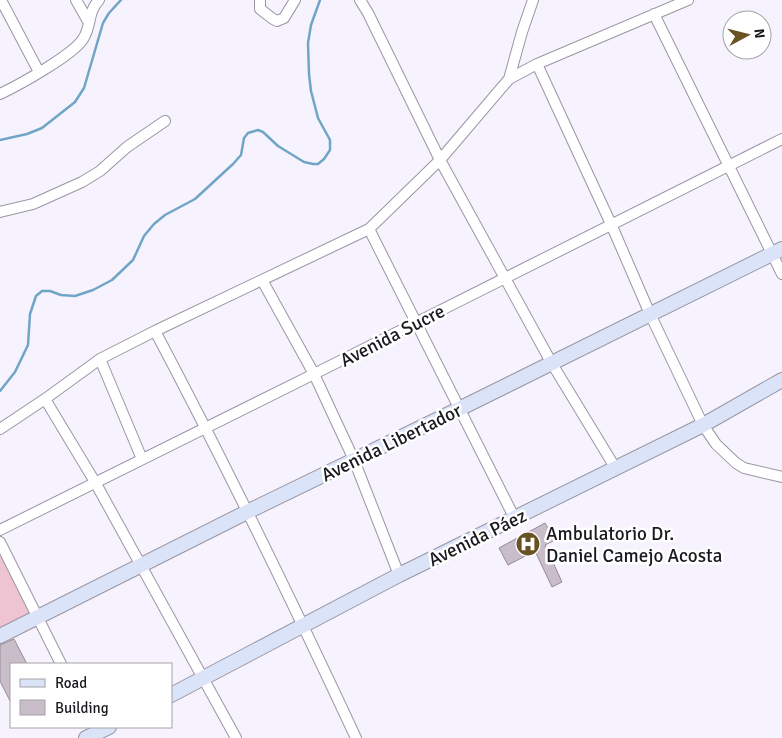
<svg xmlns="http://www.w3.org/2000/svg" width="782" height="738" viewBox="0 0 782 738" font-family="Signika,sans-serif">
	<style>
		.green { fill: #eec4d3 }
		.lines { fill: none; stroke-linecap: round; stroke-linejoin: round }
		.stream { stroke: #71a5c6; stroke-width: 2.5 }
		.building { fill: #c8bdc8; stroke: #968c96 }
		.street-casing { stroke: #9996a2; stroke-width: 12 }
		.secondary-casing { stroke: #9996a2; stroke-width: 16 }
		.street { stroke: #fff; stroke-width: 10 }
		.secondary { stroke: #dbe3f8; stroke-width: 14 }
		.labels { text-anchor: middle; stroke-width: 5; stroke-linejoin: round; paint-order: stroke }
		.street-label { font-size: 19px; fill: #1a191e; stroke: #fff }
		.poi-label { font-size: 19px; fill: #1a191e; stroke: #fff; text-anchor: start }
	</style>
	<rect width="100%" height="100%" fill="#f6f3ff"/>
	<path class="green" d="M0 542 37 618 0 636Z"/>
	<g class="lines">
		<path class="stream" d="M0 140 27 134 42 128 75 102 84 88 103 23 109 13 121 0
			M0 391 15 372 28 345 30 314 36 296 42 291H50L61 295 75 296 93 290 112 280 133 260 144 236 154 224 165 215 195 199 233 164 241 155 244 138 248 133 258 130 263 132 278 146 304 162 313 164H318L324 159 330 150V140L318 118 311 91 309 74 308 43 311 25 320 0"/>
	</g>
	<path class="building" d="M545 523 555 540 545 545 562 582 552 587 535 551 508 565 499 548Z
		M14 639 27 664H11V703L0 681V645Z"/>
	<g class="lines">
		<defs>
			<path id="street" d="M1 0 39 72
				M76 0 89 23
				M260 0V9L273 19 277 21 284 18 295 0
				M360 0 368 13 440 160 551 362 616 469
				M654 14 782 274
				M537 64 611 224 650 314 703 425 716 444 736 463 744 468 782 477
				M509 79 522 32 533 0
				M0 94C19 85 73 55 83 39 92 25 87 13 99 0
				M0 212 33 204 82 182 100 171 127 147 165 121
				M369 229 515 519
				M262 280 314 374 354 460 399 575
				M155 331C226 465 292 601 356 738
				M100 359 142 459
				M45 399 95 482 236 738
				M0 429 45 399 100 359 155 331 369 229 440 160 509 79 537 64 688 0
				M0 530 314 374 782 139
				M0 542 61 664"/>
			<path id="secondary" d="M0 636 247 512 461 408 782 249
				M171 695 399 575 703 425 782 380
				M86 738 109 727"/>
		</defs>
		<use href="#street" class="street-casing"/>
		<use href="#secondary" class="secondary-casing"/>
		<use href="#street" class="street"/>
		<use href="#secondary" class="secondary"/>
	</g>
	<defs>
		<symbol id="hospital-disc" viewBox="-11 -11 22 22"><circle r="9.5" fill="#6a5323" stroke="#fff"/><path d="M-5-5h3v3.5h4V-5h3V5h-3V1.5h-4V5h-3Z" fill="#fff"/></symbol>
	</defs>
	<g fill-rule="evenodd">
		<use href="#hospital-disc" x="514" y="530" width="28" height="28"/>
	</g>
	<g class="labels">
		<g class="street-label">
			<text transform="translate(392 335) rotate(-27)" y="7">Avenida Sucre</text>
			<text transform="translate(391 442) rotate(-26)" y="7">Avenida Libertador</text>
			<text transform="translate(477 537) rotate(-26)" y="7">Avenida Páez</text>
		</g>
		<g class="poi-label">
			<text x="546" y="540">Ambulatorio Dr.<tspan x="546" dy="22">Daniel Camejo Acosta</tspan></text>
		</g>
	</g>
	<rect x="10" y="663" width="162" height="65" fill="#ffffff" stroke="#a3a3a5"/>
	<rect x="20" y="679" width="25" height="8" fill="#dbe3f8" stroke="#a3a3a5"/>
	<text x="55" y="688" font-size="15" fill="#1a191e">Road</text>
	<rect x="20" y="700" width="25" height="15" fill="#c8bdc8" stroke="#a3a3a5"/>
	<text x="55" y="713" font-size="15" fill="#1a191e">Building</text>
	<g transform="translate(747 35) rotate(83)"><circle r="24" fill="#ffffff" stroke="#a3a3a5"/>
	<path d="M0-4L9 19L0 12L-9 19Z" fill="#6a5323"/>
	<text y="-8" font-size="14" font-weight="bold" text-anchor="middle" fill="#1a191e">N</text>
	</g>
</svg>
